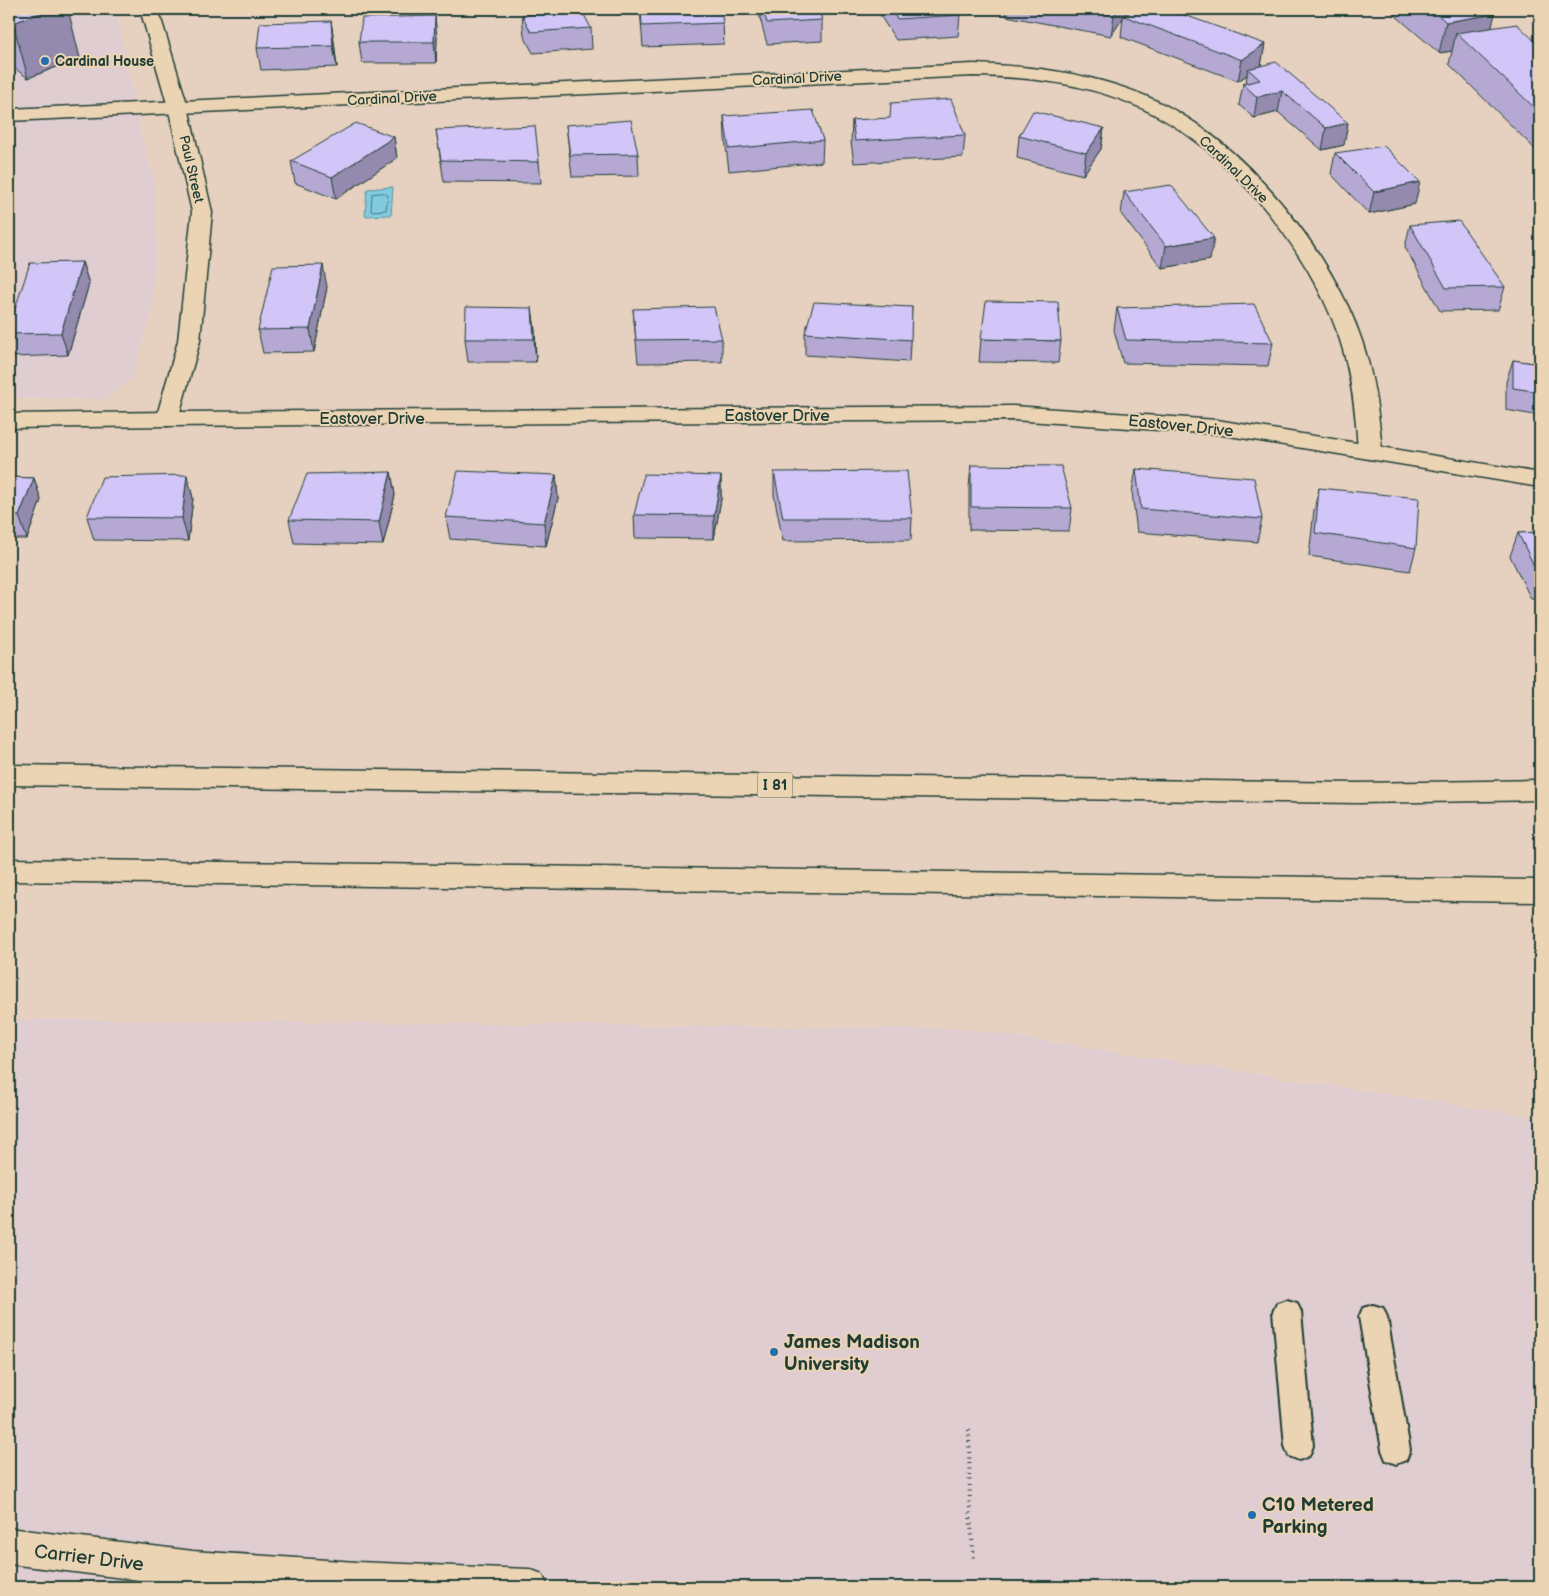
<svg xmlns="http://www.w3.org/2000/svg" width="1549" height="1596" viewBox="0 0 1549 1596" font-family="'Balsamiq Sans',sans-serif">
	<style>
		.built { fill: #e0cdd1 }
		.water { fill: #81cbe1; stroke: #5a929c }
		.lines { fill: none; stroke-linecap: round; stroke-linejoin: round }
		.shore { stroke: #467679; stroke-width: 1 }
		.lane-casing { stroke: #1f3d34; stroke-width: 4 }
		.street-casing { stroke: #1f3d34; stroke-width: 3 }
		.secondary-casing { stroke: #1f3d34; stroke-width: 3 }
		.highway-casing { stroke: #1f3d34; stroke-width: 3 }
		.path { stroke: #1f3d34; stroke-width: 4; stroke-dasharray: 1 4.5; stroke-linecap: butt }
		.lane { fill: #ebd4b4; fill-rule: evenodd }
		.street { fill: #ebd4b4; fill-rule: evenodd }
		.secondary { fill: #ebd4b4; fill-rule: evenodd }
		.highway { fill: #ebd4b4; fill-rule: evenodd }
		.wall { fill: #b5a9d4; stroke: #1f3d34 }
		.shaded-wall { fill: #938aad; stroke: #1f3d34 }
		.building { fill: #d2c5f7; stroke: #1f3d34 }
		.poi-dot { fill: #1f6fb2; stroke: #ebd4b4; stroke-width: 2 }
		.labels { text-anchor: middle; stroke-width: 4; stroke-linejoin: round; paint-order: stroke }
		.far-poi-label { font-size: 14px; font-weight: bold; fill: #1f3d34; stroke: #ebd4b4; text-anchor: start }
		.far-street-label { font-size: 14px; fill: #1f3d34; stroke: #ebd4b4 }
		.shield { fill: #ebd4b4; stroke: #5c6a5a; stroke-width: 1 }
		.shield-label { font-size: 15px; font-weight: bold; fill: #1f3d34 }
		.street-label { font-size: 16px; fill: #1f3d34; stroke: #ebd4b4 }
		.near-poi-label { font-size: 19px; font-weight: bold; fill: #1f3d34; stroke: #ebd4b4; text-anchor: start }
		.near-street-label { font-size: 19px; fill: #1f3d34; stroke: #ebd4b4 }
	</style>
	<rect width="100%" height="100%" fill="#e6d1c1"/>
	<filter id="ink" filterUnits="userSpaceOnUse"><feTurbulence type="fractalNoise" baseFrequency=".02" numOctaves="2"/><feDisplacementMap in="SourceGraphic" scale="10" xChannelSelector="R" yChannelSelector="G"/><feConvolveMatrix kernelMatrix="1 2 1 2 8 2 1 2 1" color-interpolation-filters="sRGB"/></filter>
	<g filter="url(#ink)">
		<path class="built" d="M9 9H115L120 30 142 139 154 180 157 243 151 314 132 378 105 399 9 398Z
			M9 1019 967 1029 1540 1118V1587H9Z"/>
		<path class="water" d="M393 187 391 215 365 216 367 189Z"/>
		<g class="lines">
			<path class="shore" d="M385 193 388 195 386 210 371 211 372 194Z"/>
			<defs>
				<path id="lane" d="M1287 1300 1297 1303 1301 1312 1313 1446 1309 1456 1299 1460 1289 1456 1285 1446 1273 1312 1277 1303Z
					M1373 1305 1383 1308 1387 1317 1410 1450 1406 1460 1396 1464 1386 1460 1382 1450 1359 1317 1363 1308Z"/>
				<path id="street" d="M973 64C1039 66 1108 75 1167 106 1249 149 1333 254 1362 341 1374 377 1379 414 1382 452L1378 457 1370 459 1362 457 1358 452C1356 414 1352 377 1340 340 1310 250 1227 146 1139 107 1086 83 1030 77 973 76L9 121V109Z
					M167 412 175 414 178 419 175 424 167 426 9 428V414Z"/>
				<path id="secondary" d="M140 9H158L188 107 212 212 200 341 180 412 1013 406 1217 420 1540 473V487L1217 434 1013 420 167 426 159 424 156 419 178 341 192 212 168 107Z
					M9 1528 193 1551 357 1562 529 1569 542 1574 548 1587H196L9 1564Z"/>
				<path id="highway" d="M9 765 1358 783 1540 780V800L1358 803 9 785Z
					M9 859 1540 880V902L9 881Z"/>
			</defs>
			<use href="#lane" class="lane-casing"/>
			<use href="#street" class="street-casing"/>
			<use href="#secondary" class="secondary-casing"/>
			<use href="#highway" class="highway-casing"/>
			<path class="path" d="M969 1430 970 1515 974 1560"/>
			<use href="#lane" class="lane"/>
			<use href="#street" class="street"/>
			<use href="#secondary" class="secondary"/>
			<use href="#highway" class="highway"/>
		</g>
		<path class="wall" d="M9 9 80 58 28 78 10 65 9 59Z
			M640 9 723 23 724 44 643 47Z
			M760 9H818L822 20V41L767 44 760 18Z
			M882 9H956L960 15 958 36 896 40 881 17Z
			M1006 9H1127L1126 13 1124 16 1265 44 1261 65 1259 66 1344 145 1322 150 1278 112 1254 118 1239 105 1243 84 1246 83 1247 75 1238 81 1121 37 1123 17 1111 36 1006 16Z
			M1388 9H1489L1492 28 1540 46V154L1449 64 1452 51 1439 53Z
			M522 15 591 28 592 49 533 53 524 36Z
			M331 21 334 42 337 67 261 70 257 48Z
			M437 37 436 63H362L359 42Z
			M724 116 823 140 822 162 729 171 725 138Z
			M852 120 965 135 963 157 854 163 851 142Z
			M566 125 638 154 639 176 572 177Z
			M1104 128 1101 149 1083 175 1017 158 1019 136Z
			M436 130 539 162 541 183 444 182Z
			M394 137 397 158 336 199 295 183 291 161Z
			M1335 153 1415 204 1369 214 1331 174Z
			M1124 192 1210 260 1162 268 1121 214Z
			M1410 225 1505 287 1498 310 1440 311 1405 247Z
			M82 262 89 284 68 355 13 357 9 342V327Z
			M327 287 314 352 263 353 258 330Z
			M912 307 909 362 805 355V333Z
			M532 308 535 331 536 362H468L465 339Z
			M1117 308 1273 343 1268 366 1123 363 1114 330Z
			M633 309 722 339V362L638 363Z
			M981 339 1061 341 1058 363 979 362Z
			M1513 360 1540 364V416L1506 410V382Z
			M971 465 1072 508 1069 531 969 530V488Z
			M1136 469 1262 519 1257 542 1137 532 1132 492Z
			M391 472 395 495 383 545 294 543 289 520Z
			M774 472 912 518 911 540 783 541 774 495Z
			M187 475 193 498 188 541 94 540 87 517Z
			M556 475 558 498 546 546 450 539 446 517Z
			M721 476V499L714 539 635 538 634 515Z
			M9 477 34 478 41 500 27 539H9Z
			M1319 488 1416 548 1410 571 1309 556 1314 510Z
			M1540 532V599H1531L1510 556 1518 533Z"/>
		<path class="shaded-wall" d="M52 9H68L80 58 28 78 13 23Z
			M1118 9H1127L1126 13 1111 36 1114 15Z
			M1495 14 1487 45 1456 33 1452 51 1439 53 1446 22Z
			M435 16 437 37 436 63 434 42Z
			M331 21 334 42 337 67 333 46Z
			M1265 44 1261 65 1251 72 1248 69 1247 75 1238 81 1242 60Z
			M1282 91 1278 112 1254 118 1257 97Z
			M1348 123 1344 145 1322 150 1326 128Z
			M1104 128 1101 149 1083 175 1086 153Z
			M394 137 397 158 336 199 332 177Z
			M1420 182 1415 204 1369 214 1374 192Z
			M1214 238 1210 260 1162 268 1166 246Z
			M82 262 89 284 68 355 61 333Z
			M323 265 327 287 314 352 310 329Z
			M532 308 535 331 536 362 534 339Z
			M391 472 395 495 383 545 379 522Z
			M187 475 193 498 188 541 182 518Z
			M556 475 558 498 546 546 544 523Z
			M721 476V499L714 539V516Z
			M34 478 41 500 27 539 19 516Z"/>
		<path class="building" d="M9 9H52L13 23 9 20Z
			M641 9H721L723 23 642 26Z
			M763 9H818L822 20 767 23Z
			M891 9H956L960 15 897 19Z
			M1079 9H1118L1114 15Z
			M1135 9H1168L1265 44 1242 60 1124 16Z
			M1431 9H1489L1495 14 1446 22Z
			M582 11 591 28 531 32 522 15Z
			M435 16 434 42H359L362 18Z
			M331 21 333 46 257 48 260 23Z
			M1517 24 1540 46V113L1456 33Z
			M1276 62 1348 123 1326 128 1282 91 1257 97 1243 84 1260 80 1248 69Z
			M951 99 965 135 855 141 852 120 890 118 891 103Z
			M813 110 823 140 729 149 724 116Z
			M1033 111 1104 128 1086 153 1019 136Z
			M631 120 638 154 570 155 566 125Z
			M356 123 394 137 332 177 291 161Z
			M535 126 539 162 441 160 436 130Z
			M1384 146 1420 182 1374 192 1335 153Z
			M1171 185 1214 238 1166 246 1124 192Z
			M1459 221 1505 287 1446 288 1410 225Z
			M82 262 61 333 9 334V327L30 263Z
			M323 265 310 329 258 330 273 266Z
			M986 301 1058 302 1061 341 981 339Z
			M814 302 912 307 911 340 805 333Z
			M1254 304 1273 343 1126 340 1117 308Z
			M466 307 532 308 534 339H465Z
			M714 307 722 339 636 340 633 309Z
			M1513 360 1540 364V392L1513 388Z
			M971 465 1061 466 1072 508 971 507Z
			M1136 469 1254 478 1262 519 1141 509Z
			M458 471 556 475 544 523 446 517Z
			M907 471 912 518H783L774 472Z
			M391 472 379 522 289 520 307 474Z
			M644 474 721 476 714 516 634 515Z
			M187 475 182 518 87 517 102 477Z
			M9 477 34 478 19 516H9Z
			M1319 488 1419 498 1416 548 1315 533Z
			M1540 532V576H1539L1518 533Z"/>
	</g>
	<g class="poi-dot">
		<circle cx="45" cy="61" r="5"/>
		<circle cx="774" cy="1352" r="5"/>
		<circle cx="1252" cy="1515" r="5"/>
	</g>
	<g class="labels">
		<g class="far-poi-label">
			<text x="55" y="66">Cardinal House</text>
		</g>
		<g class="far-street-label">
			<text transform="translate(797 78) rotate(-3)" y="5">Cardinal Drive</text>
			<text transform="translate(392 98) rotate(-3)" y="5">Cardinal Drive</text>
			<text transform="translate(192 169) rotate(77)" y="5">Paul Street</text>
			<text transform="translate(1234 169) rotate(44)" y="5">Cardinal Drive</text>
		</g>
		<rect class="shield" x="757.5" y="772.5" width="35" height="25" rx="4"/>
		<g class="shield-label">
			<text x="775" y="790">I 81</text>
		</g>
		<g class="street-label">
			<text x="777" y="421">Eastover Drive</text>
			<text x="372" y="424">Eastover Drive</text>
			<text transform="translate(1181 425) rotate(6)" y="6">Eastover Drive</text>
		</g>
		<g class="near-poi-label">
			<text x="784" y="1348">James Madison<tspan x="784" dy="22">University</tspan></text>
			<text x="1262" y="1511">C10 Metered<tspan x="1262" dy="22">Parking</tspan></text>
		</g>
		<g class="near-street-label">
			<text transform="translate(89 1557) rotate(7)" y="7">Carrier Drive</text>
		</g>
	</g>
	<rect width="1549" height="1596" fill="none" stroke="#ebd4b4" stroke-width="30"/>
	<rect x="15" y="15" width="1519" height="1566" fill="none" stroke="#1f3d34" stroke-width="2" filter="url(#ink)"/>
</svg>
